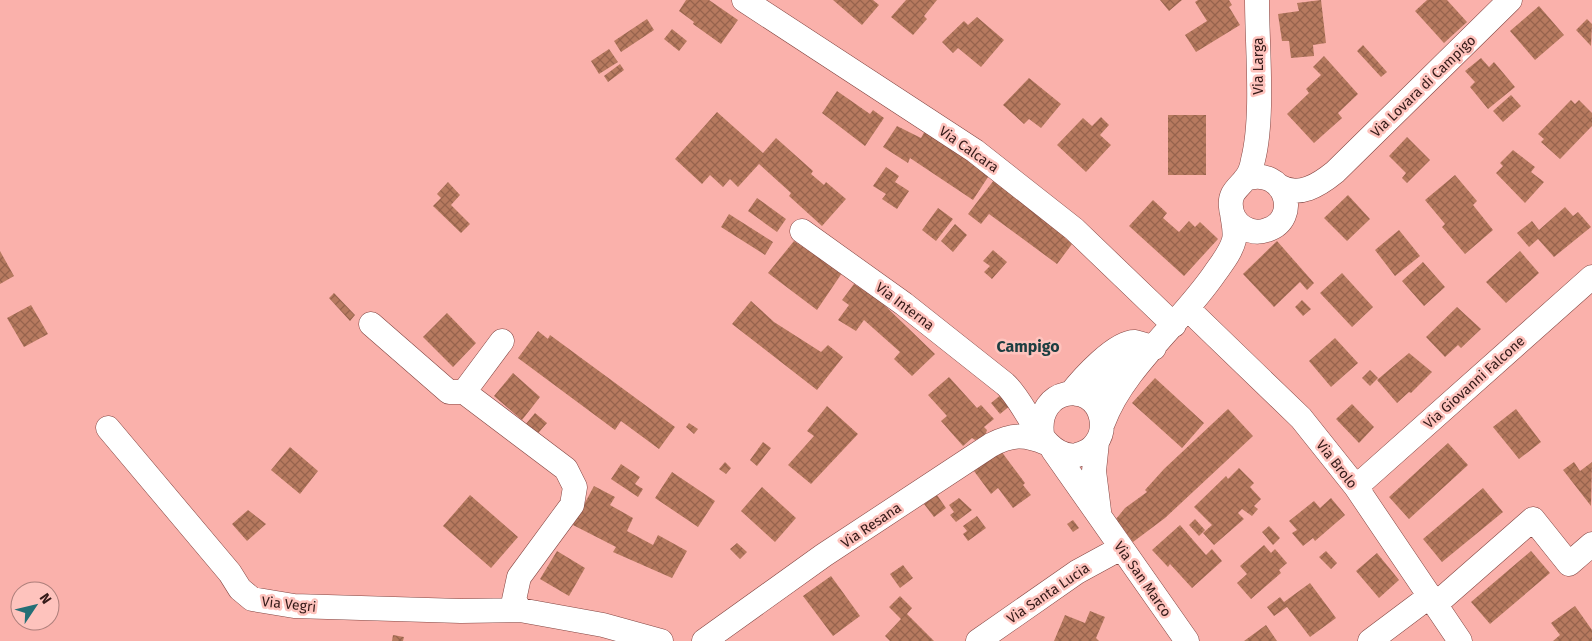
<svg xmlns="http://www.w3.org/2000/svg" width="1592" height="641" viewBox="0 0 1592 641" font-family="'Fira Sans',sans-serif">
	<style>
		.building { fill: url(#building-cross-hatch) }
		.lines { fill: none; stroke-linecap: round; stroke-linejoin: round }
		.minor-casing { stroke: #834541; stroke-width: 25 }
		.minor { stroke: #fff; stroke-width: 24 }
		.labels { text-anchor: middle; stroke-width: 5; stroke-linejoin: round; paint-order: stroke }
		.street-label { font-size: 14px; fill: #341a18; stroke: #fec3bd }
		.quarter-label { font-size: 16px; font-weight: bold; fill: #1c3e41; stroke: #fec3bd }
	</style>
	<defs>
		<pattern id="building-cross-hatch" width="8" height="8" patternUnits="userSpaceOnUse" patternTransform="scale(1.25)"><rect width="8" height="8" fill="#b77a5f"/><path d="M0 0l8 8M0 8l8-8" fill="none" stroke="#96634d"/></pattern>
	</defs>
	<rect width="100%" height="100%" fill="#fab1ab"/>
	<path class="building" d="M686 0H709L738 20 721 44 693 24 694 22 679 11Z
		M833 0H873L879 5 862 25Z
		M906 0H937L924 16 927 19 913 35 891 17Z
		M1160 0H1182L1169 11Z
		M1198 0H1229L1232 5 1229 7 1240 25 1196 52 1185 35 1207 21 1195 2Z
		M1321 0 1326 43 1313 45 1314 56 1291 58 1289 41H1282L1278 14 1299 11 1297 3Z
		M1427 0H1447L1467 22 1444 43 1415 11Z
		M1539 6 1564 35 1535 60 1510 31Z
		M977 17 1004 40 981 67 958 48 953 53 942 42 964 21 968 25Z
		M647 19 654 30 621 52 614 41Z
		M1587 19 1592 24 1591 46 1576 30Z
		M672 29 687 41 679 51 664 39Z
		M1363 45 1387 72 1381 77 1357 51Z
		M609 49 618 62 599 74 591 61Z
		M1324 56 1358 94 1338 113 1342 118 1314 143 1287 114 1309 93 1306 89 1321 75 1313 67Z
		M1481 58 1489 67 1494 62 1515 87 1488 109 1470 87 1475 82 1465 71Z
		M620 64 624 70 608 82 604 76Z
		M1029 78 1061 104 1041 128 1029 119 1024 124 1003 105Z
		M837 91 870 114 873 110 884 118 865 146 822 113Z
		M1511 95 1521 106 1503 122 1493 111Z
		M1571 100 1575 104 1579 100 1592 113V126L1560 159 1541 142 1544 139 1538 134Z
		M717 112 763 153 776 138 813 171 811 174 824 185 826 182 846 199 822 226 789 196 791 193 759 164 738 187 730 179 723 187 710 175 702 184 675 159Z
		M1168 115H1206V175H1168Z
		M1101 117 1109 125 1100 135 1111 145 1086 172 1057 145 1083 118 1092 126Z
		M897 126 921 138 925 131 990 174 973 200 910 158 908 163 883 147Z
		M1407 137 1430 160 1407 183 1402 178 1406 173 1389 156Z
		M1513 150 1535 167 1531 172 1544 182 1525 203 1496 173 1503 166 1500 163Z
		M886 167 899 176 895 182 909 191 897 209 882 199 886 194 873 186Z
		M1455 175 1477 201 1473 205 1493 230 1465 254 1442 227 1445 224 1425 200Z
		M994 180 1067 235 1065 238 1072 244 1057 264 989 214 981 224 968 214Z
		M448 182 460 195 451 205 470 224 461 233 433 206 441 198 437 194Z
		M1348 195 1370 219 1347 241 1324 218Z
		M757 198 786 219 777 232 748 211Z
		M1153 200 1167 213 1163 218 1179 232 1189 221 1195 227 1200 222 1218 239 1184 276 1129 226Z
		M1565 207 1573 216 1578 212 1591 227 1554 257 1538 239 1529 247 1517 233 1532 221 1539 230Z
		M938 208 953 219 936 241 922 230Z
		M729 214 773 242 765 255 721 227Z
		M955 224 967 235 953 252 941 241Z
		M1399 230 1420 256 1395 276 1375 250Z
		M794 241 842 273 817 310 768 273Z
		M1277 241 1314 283 1307 290 1300 282 1274 307 1243 274Z
		M993 250 1007 262 992 279 984 272 990 266 983 261Z
		M0 251 14 276 0 284Z
		M1520 251 1539 273 1506 303 1486 282Z
		M1423 262 1445 287 1424 306 1402 281Z
		M1342 273 1373 307 1352 327 1320 293Z
		M854 284 879 300 935 354 912 376 894 359 900 352 864 320 856 331 838 320 849 305 842 300Z
		M334 293 355 315 350 321 329 298Z
		M1302 300 1311 309 1303 316 1295 307Z
		M751 301 774 322 821 352 828 345 843 357 817 390 732 324Z
		M31 305 48 334 24 347 7 318Z
		M1457 307 1481 329 1461 348 1458 345 1445 357 1426 337Z
		M447 313 476 343 453 367 423 337Z
		M538 331 548 339 550 335 675 427 659 449 621 421 615 430 518 358Z
		M1335 338 1358 363 1331 387 1309 361Z
		M1409 353 1432 372 1411 393 1409 392 1397 403 1377 380Z
		M1370 370 1378 378 1370 386 1362 378Z
		M513 373 540 397 522 420 494 396Z
		M949 377 977 408 981 405 994 419 984 427 987 430 985 436 975 440 972 438 963 446 941 421 947 416 928 395Z
		M1155 378 1204 423 1182 448 1132 403Z
		M1002 394 1011 405 1000 414 991 403Z
		M1352 404 1374 427 1359 443 1336 419Z
		M827 406 858 434 811 484 788 465 814 436 807 431Z
		M1228 409 1253 436 1165 518 1133 542 1116 519 1125 508 1147 492 1145 490 1164 469Z
		M1516 409 1541 442 1519 459 1493 427Z
		M535 413 547 423 532 440 520 431Z
		M689 423 698 429 694 434 686 427Z
		M763 442 771 448 757 466 750 460Z
		M1448 443 1468 465 1409 519 1389 497Z
		M290 447 318 471 300 494 271 470Z
		M1001 451 1025 483 1023 485 1031 495 1013 508 998 488 991 494 974 471Z
		M725 462 731 468 726 474 719 469Z
		M1574 462 1580 471 1592 462 1591 506 1563 470Z
		M621 464 640 477 635 484 643 489 638 497 611 479Z
		M1239 468 1254 483 1250 487 1261 499 1254 506 1258 509 1252 516 1242 509 1238 513 1244 519 1214 545 1203 533 1212 525 1194 507 1226 476 1228 479Z
		M672 472 715 501 698 527 655 498Z
		M594 486 615 497 610 505 633 518 627 531 653 545 658 535 687 551 672 578 613 552 616 547 573 525Z
		M762 487 796 518 775 542 741 511Z
		M1483 488 1503 512 1442 562 1423 539Z
		M470 495 518 537 491 568 443 526Z
		M937 495 946 508 934 517 924 504Z
		M959 498 972 510 956 522 950 515 954 512 949 505Z
		M1331 498 1345 515 1315 541 1313 538 1303 546 1292 533 1297 530 1289 521 1314 501 1320 508Z
		M248 510 266 524 247 541 232 524Z
		M977 516 986 528 968 541 963 534 967 531 963 526Z
		M1195 519 1205 530 1199 536 1189 525Z
		M1073 520 1079 528 1073 532 1067 524Z
		M1180 525 1206 555 1212 549 1222 561 1192 588 1170 564 1168 567 1152 550Z
		M1269 526 1280 538 1273 545 1262 532Z
		M737 543 747 552 740 559 730 549Z
		M1264 545 1271 553 1275 549 1287 563 1279 570 1281 573 1251 599 1237 583 1247 574 1240 566Z
		M557 551 585 568 569 596 540 579Z
		M1326 551 1337 563 1331 569 1319 557Z
		M1531 551 1550 573 1490 624 1471 602Z
		M1377 553 1399 580 1379 598 1356 571Z
		M903 565 913 578 900 588 890 574Z
		M831 576 860 616 833 636 803 596Z
		M1310 583 1336 618 1310 637 1287 607 1274 616 1267 607 1280 597 1284 602Z
		M900 596 912 608 907 614 934 641H890L885 636 901 619 889 607Z
		M1575 606 1592 630V641H1553L1560 635 1551 623Z
		M1090 611 1105 617 1096 638 1099 641H1054L1065 615 1085 623Z
		M1266 625 1277 641H1244Z
		M393 635 404 637 403 641H392Z"/>
	<g class="lines">
		<defs>
			<path id="minor" d="M744 0 975 151 1074 229 1174 325
				M1245 179C1285 165 1302 219 1267 230 1250 236 1232 224 1231 207 1229 192 1239 188 1246 178 1250 173 1252 166 1253 160 1264 117 1257 46 1257 0
				M1279 186C1299 198 1319 185 1335 172L1510 0
				M802 231 904 304 1005 384C1027 403 1043 461 1077 455 1085 453 1092 449 1096 443 1102 435 1103 426 1101 417 1093 380 1036 387 1042 434
				M1188 309 1301 418 1356 487 1460 641
				M371 324 449 392H464L502 341
				M464 392 566 469 575 487 572 505 519 577 514 600 520 610 603 625 661 641
				M1071 393C1082 379 1116 341 1135 342 1141 343 1148 346 1154 348
				M1077 394 1095 387 1133 366
				M1103 423C1123 368 1181 323 1215 273 1222 263 1231 252 1234 240 1236 231 1233 222 1232 213
				M108 428 230 573 240 589 252 599 294 606 461 611 520 610
				M1097 442 1094 471 1099 511
				M1053 450 1187 641
				M1356 487 1592 277
				M1436 604 1533 519 1569 564 1592 544
				M704 641 824 555 991 445C1012 434 1025 434 1046 443
				M978 641 1077 572 1121 548
				M1370 641 1430 596"/>
		</defs>
		<use href="#minor" class="minor-casing"/>
		<use href="#minor" class="minor"/>
	</g>
	<g class="labels">
		<g class="street-label">
			<text transform="translate(1258 66) rotate(-90)" y="5">Via Larga</text>
			<text transform="translate(1423 86) rotate(-44)" y="5">Via Lovara di Campigo</text>
			<text transform="translate(969 149) rotate(35)" y="5">Via Calcara</text>
			<text transform="translate(905 306) rotate(37)" y="5">Via Interna</text>
			<text transform="translate(1474 382) rotate(-42)" y="5">Via Giovanni Falcone</text>
			<text transform="translate(1337 464) rotate(52)" y="5">Via Brolo</text>
			<text transform="translate(871 525) rotate(-34)" y="5">Via Resana</text>
			<text transform="translate(1143 579) rotate(55)" y="5">Via San Marco</text>
			<text transform="translate(1048 593) rotate(-34)" y="5">Via Santa Lucia</text>
			<text transform="translate(289 604) rotate(6)" y="5">Via Vegri</text>
		</g>
		<g class="quarter-label">
			<text x="1028" y="352">Campigo</text>
		</g>
	</g>
	<g transform="translate(35 606) rotate(55)"><circle r="24" fill="#fec3bd" stroke="#ad7f7b"/>
	<path d="M0-4L9 19L0 12L-9 19Z" fill="#246f76"/>
	<text y="-8" font-size="14" font-weight="bold" text-anchor="middle" fill="#341a18">N</text>
	</g>
</svg>
